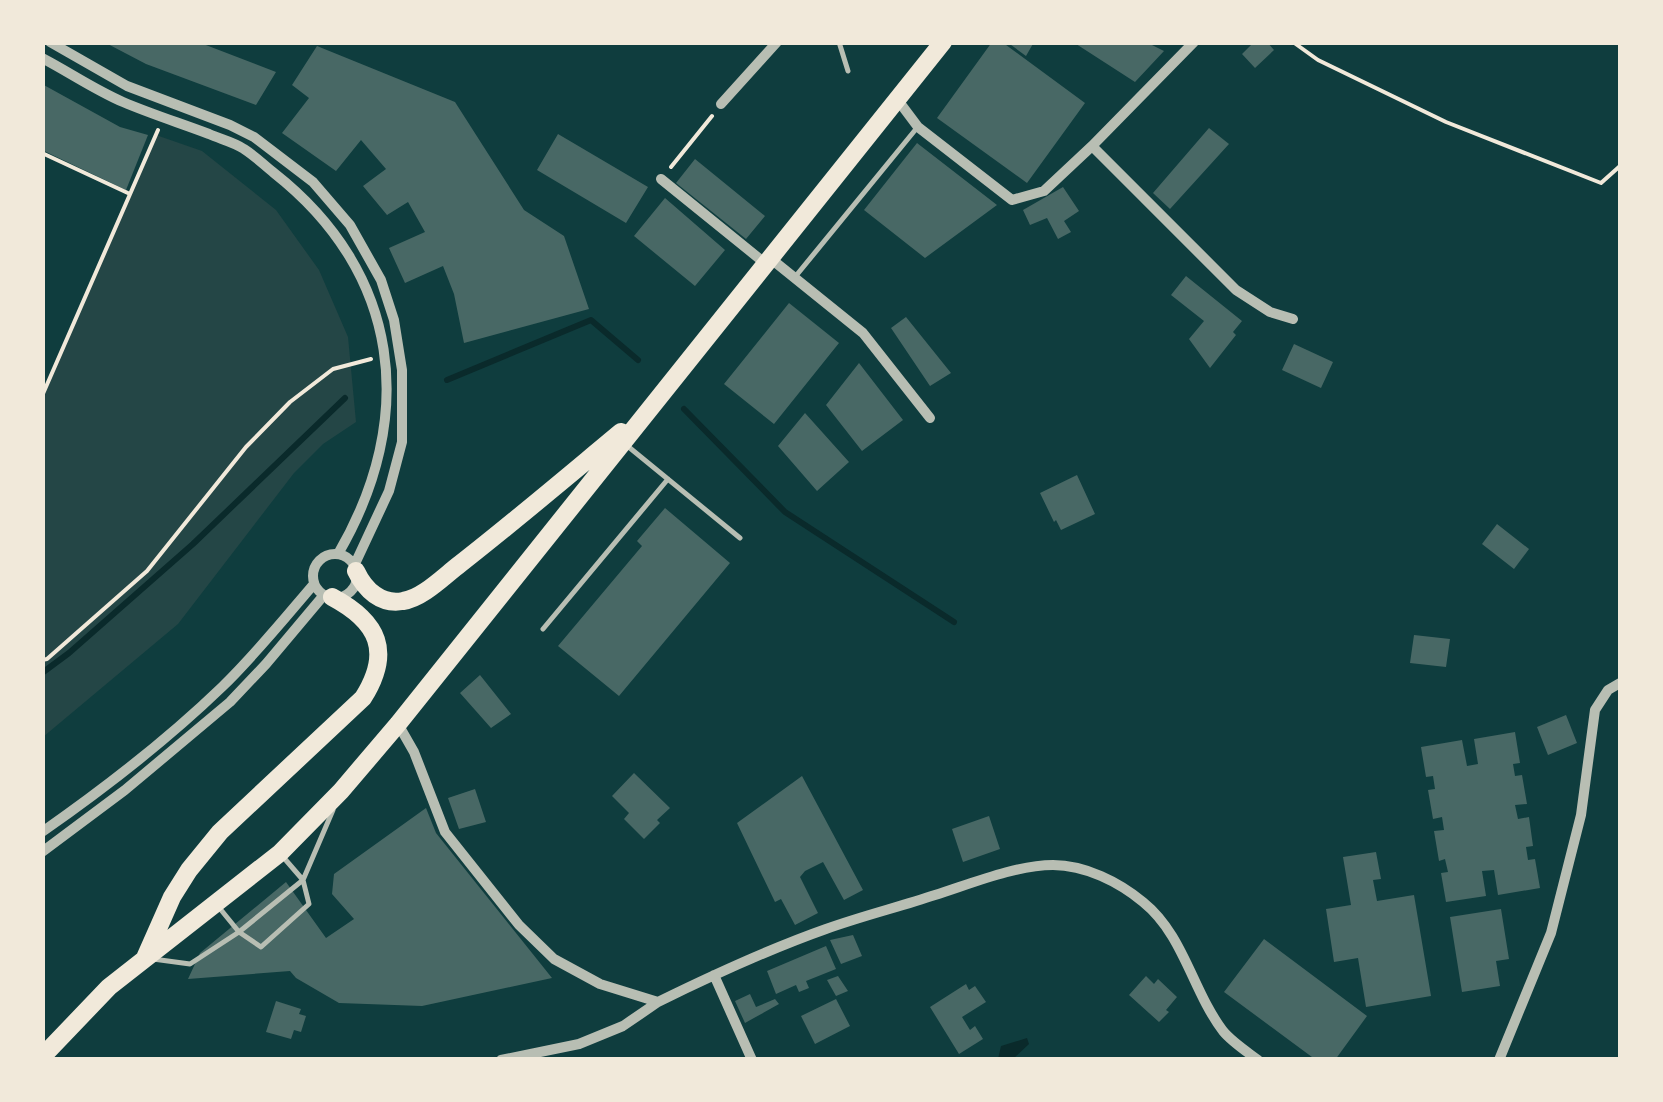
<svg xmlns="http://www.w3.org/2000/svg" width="1663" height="1102" viewBox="0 0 1663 1102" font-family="'Roboto Serif',serif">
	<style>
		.green { fill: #244646 }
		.water { fill: #0a2a2b }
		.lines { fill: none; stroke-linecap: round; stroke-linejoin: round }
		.stream { stroke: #0a2a2b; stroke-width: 6 }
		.building { fill: #486865 }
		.path { stroke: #f1e9da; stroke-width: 4 }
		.service { stroke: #b8beb3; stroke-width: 5 }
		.minor { stroke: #b8beb3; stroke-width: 10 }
		.trunk { stroke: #f1e9da; stroke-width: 18 }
	</style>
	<rect width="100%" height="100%" fill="#0f3d3e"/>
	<path class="green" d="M156 135 202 151 276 210 319 270 348 337 356 422 323 444 294 473 178 624 43 737V396Z"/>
	<path class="water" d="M1027 1038 1029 1044 1013 1059H998L1001 1046Z"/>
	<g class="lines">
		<path class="stream" d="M447 380 591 320 638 360
			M684 409 785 512 954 622
			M42 673 69 653 193 544 345 398"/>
	</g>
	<path class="building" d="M104 42H198L276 72 256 105 146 64Z
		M992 42H1002L1085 103 1027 183 937 118Z
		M1007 42H1034L1026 56Z
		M1073 42H1146L1164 51 1135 82Z
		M1254 42H1267L1274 50 1255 68 1242 54Z
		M317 46 455 102 524 210 564 236 589 309 464 343 454 294 443 266 405 283 389 248 425 232 408 202 387 215 363 186 386 169 361 140 336 171 282 133 309 98 292 85Z
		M42 84 120 127 148 135 126 190 42 150Z
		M1209 128 1229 144 1170 209 1153 193Z
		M558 134 648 187 626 223 537 170Z
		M917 143 997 205 925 258 864 210Z
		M695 159 765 216 746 239 676 183Z
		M1063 187 1079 211 1064 221 1071 232 1058 239 1047 218 1030 225 1023 210Z
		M665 198 725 250 695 286 634 236Z
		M1186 276 1242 321 1233 332 1236 335 1210 368 1189 339 1204 321 1171 295Z
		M789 303 839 343 774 424 724 384Z
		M906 317 951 373 930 386 891 328Z
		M1294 344 1333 362 1321 388 1282 370Z
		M859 363 903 420 862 451 826 405Z
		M805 413 849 462 817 491 778 446Z
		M1077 475 1095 514 1061 530 1056 520 1054 522 1040 493Z
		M665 508 730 563 619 696 558 646 642 546 637 541Z
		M1497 524 1529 549 1514 569 1482 544Z
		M1414 635 1450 639 1446 667 1410 663Z
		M480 675 511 714 491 728 460 693Z
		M1566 715 1577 743 1548 755 1537 727Z
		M1515 732 1520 763 1513 764 1515 776 1522 775 1527 804 1515 805 1518 819 1529 817 1533 846 1526 847 1528 860 1535 859 1540 888 1498 895 1494 870 1482 871 1486 896 1446 902 1441 873 1448 872 1445 859 1439 861 1434 831 1444 830 1442 817 1433 819 1428 790 1435 789 1433 776 1426 777 1421 747 1462 740 1467 766 1478 764 1474 739Z
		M634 773 670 808 657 820 660 823 644 839 624 819 629 813 612 796Z
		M802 776 863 890 844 900 823 862 805 871 800 877 818 913 795 925 781 899 775 902 737 823Z
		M475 789 486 822 459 829 448 798Z
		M426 808 436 833 552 978 422 1006 339 1003 296 978 290 971 188 979 200 953 286 882 326 938 354 919 332 894 334 874Z
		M989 816 1000 849 963 862 952 829Z
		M1376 852 1381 879 1373 880 1377 901 1414 895 1431 996 1366 1007 1358 958 1334 962 1326 909 1351 905 1343 857Z
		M1501 909 1509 959 1496 961 1500 986 1462 992 1450 917Z
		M853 935 862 956 841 964 830 940Z
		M1264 939 1367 1016 1335 1060H1316L1224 992Z
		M826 946 836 969 806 981 809 988 799 992 796 985 776 994 767 971Z
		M838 976 848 991 836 996 827 980Z
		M1146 976 1154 984 1158 979 1177 997 1166 1010 1169 1012 1159 1022 1129 995Z
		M966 984 969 990 975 986 986 1002 962 1017 970 1030 975 1026 983 1039 959 1054 930 1007Z
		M750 994 756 1007 775 999 779 1004 745 1023 735 1001Z
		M836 999 850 1026 815 1044 801 1016Z
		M276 1001 301 1009 299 1014 306 1016 301 1032 294 1030 291 1039 266 1032Z"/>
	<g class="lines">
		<path class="path" d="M1293 42 1318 60 1446 122 1601 183 1620 166
			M42 153 130 194
			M671 167 712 116
			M42 396 158 130
			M42 660 47 659 147 571 246 447 290 402 333 369 371 359"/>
		<path class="service" d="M839 42 848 71
			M795 277 916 129
			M625 444 740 538
			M543 629 668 479
			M217 905 239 932 261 947 309 904 303 880 284 858
			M153 959 190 964 239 932 303 880 333 810"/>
		<path class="minor" d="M50 42 127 86 230 125 254 137 313 182 350 225 381 280 394 320 402 370V442L389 491 354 566
			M42 58C69 72 95 90 123 102 151 114 180 123 209 134 220 139 234 142 244 149 255 156 264 165 274 173 401 273 418 417 338 554
			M897 99 918 127 1012 200 1044 191 1092 146 1194 42
			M721 104 777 42
			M1092 146 1236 290 1270 312 1293 319
			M661 179 766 264
			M770 258 863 333 930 418
			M313 576a22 22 0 1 1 44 0a22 22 0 1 1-44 0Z
			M398 724 414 752 445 832 519 925 554 959 600 984 658 1002C713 975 769 949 826 929 862 916 899 907 935 895 970 884 1016 865 1053 865 1085 865 1119 882 1143 902 1184 935 1192 990 1223 1031 1232 1042 1246 1051 1258 1060
			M42 832C105 788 167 740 222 687 255 655 284 619 314 584
			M42 852 125 790 230 702 266 664 324 595
			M714 975 752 1060
			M501 1060 579 1044 623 1026 658 1002
			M1499 1060 1551 933 1581 815 1595 710 1608 690 1620 683"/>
		<path class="trunk" d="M356 571C365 590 381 605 403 601 423 598 444 576 460 564 515 521 568 476 621 432
			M145 958 172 897 189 870 220 832 363 698C392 652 379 622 332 597
			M42 1057 109 987 280 853 341 791 398 724 943 42"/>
	</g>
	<rect width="1663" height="1102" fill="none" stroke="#f1e9da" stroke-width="90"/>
</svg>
